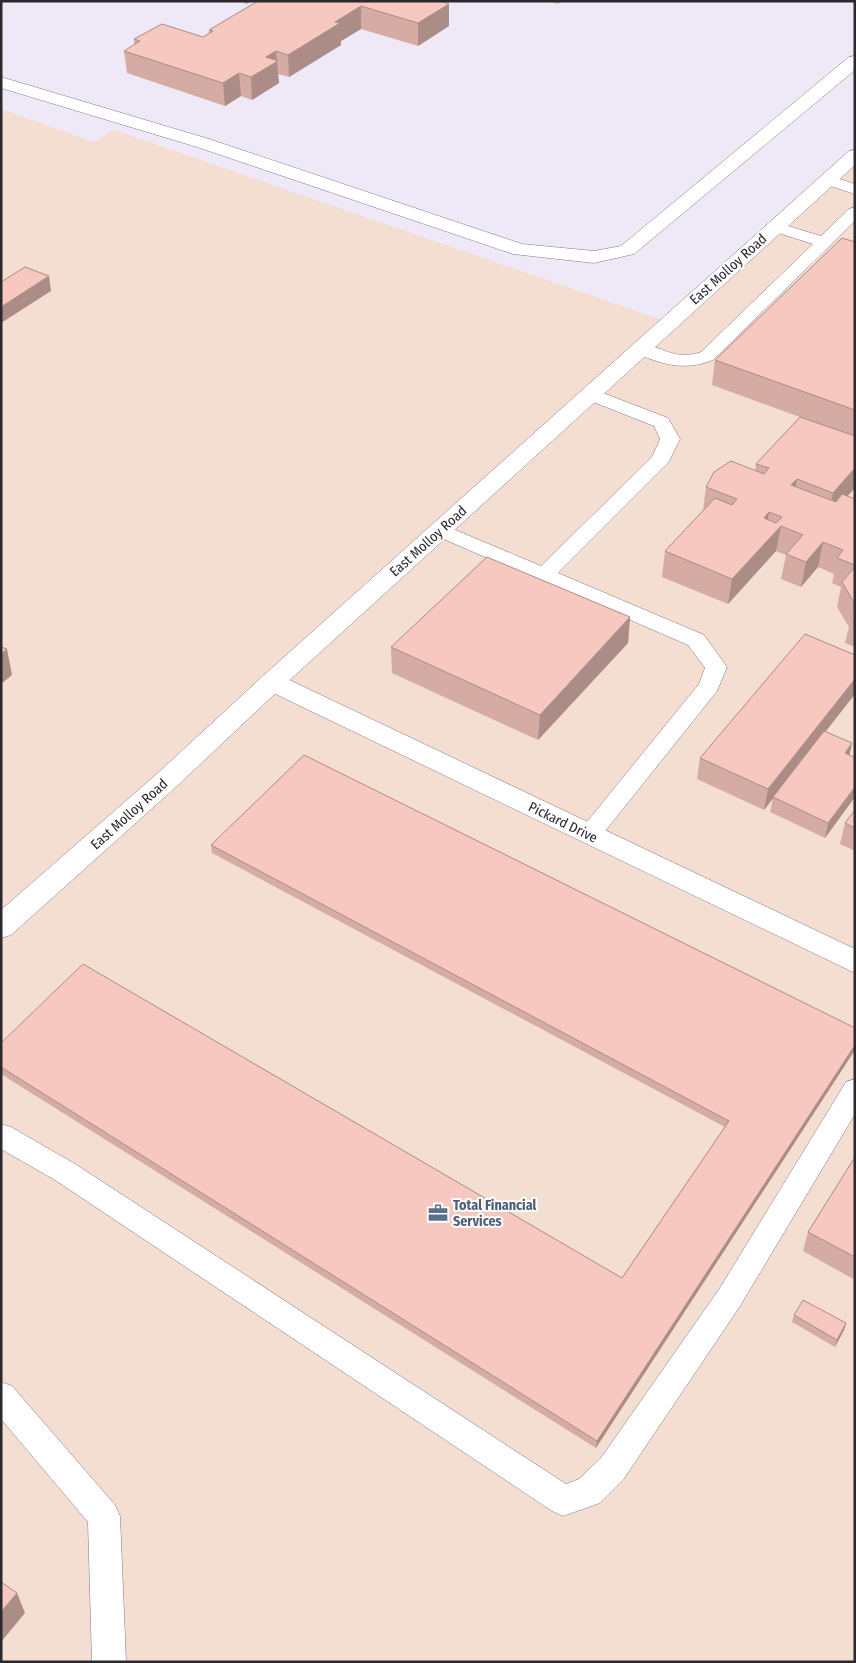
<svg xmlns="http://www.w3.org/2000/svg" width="856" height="1663" viewBox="0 0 856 1663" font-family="'Fira Sans Condensed',sans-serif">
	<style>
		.industrial { fill: #f4ddd1 }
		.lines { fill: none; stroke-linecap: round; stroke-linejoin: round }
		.service-casing { stroke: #7f7a86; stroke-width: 1 }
		.minor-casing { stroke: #7f7a86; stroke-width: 1 }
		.tertiary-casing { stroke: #7f7a86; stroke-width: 1 }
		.service { fill: #fff; fill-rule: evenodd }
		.minor { fill: #fff; fill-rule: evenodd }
		.tertiary { fill: #fff; fill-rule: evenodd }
		.wall { fill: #d4aca4 }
		.shaded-wall { fill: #ac8c86 }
		.building { fill: #f6c8bf; stroke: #ac8c86; fill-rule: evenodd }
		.labels { text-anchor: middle; stroke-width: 4; stroke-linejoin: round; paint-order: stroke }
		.street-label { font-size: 14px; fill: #2b292e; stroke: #fff }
		.service-label { font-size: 14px; font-weight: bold; fill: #4e5e75; stroke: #fff; text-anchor: start }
	</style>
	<rect width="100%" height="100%" fill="#efe9f7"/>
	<path class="industrial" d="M1 109 94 142 114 130 671 323 855 155V1662H1Z"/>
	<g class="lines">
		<defs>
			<path id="service" d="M827 175 855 184V194L821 183 819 180 821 177Z
				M855 207V221L713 360C690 369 671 367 648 358 642 356 635 355 631 349L634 345C656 340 671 363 701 352L813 244 769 230 767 227 769 224 775 222 821 236 849 209Z
				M590 388 668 418 680 439 668 463 558 573 704 635 727 667 717 691 598 840 590 843 582 840 578 834 582 828 699 684 705 668 688 645 432 534 429 530 432 526 439 524 446 526 541 566 652 457 660 439 654 426 583 398 581 394 583 390Z
				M855 1079V1114L740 1306 623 1480 600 1503 563 1516 552 1511 55 1180 1 1149V1124L11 1127 75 1164 566 1484 579 1479 601 1458 720 1288 846 1082Z
				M1 1382 12 1386 115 1505 120 1516 126 1662H92L88 1522 1 1419Z"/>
			<path id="minor" d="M855 56V70L634 254 594 263 513 254 197 147 1 88V77L209 139 522 244 594 251 621 246 849 57Z
				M272 673 281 676 855 949V973L263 688 259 682 263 676Z"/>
			<path id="tertiary" d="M855 150V165L281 688 177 786 11 935 1 938V910L159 772 263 676 849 151Z"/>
		</defs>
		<use href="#service" class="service-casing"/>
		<use href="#minor" class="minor-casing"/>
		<use href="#tertiary" class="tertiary-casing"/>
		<use href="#service" class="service"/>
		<use href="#minor" class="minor"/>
		<use href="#tertiary" class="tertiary"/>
	</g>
	<path class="wall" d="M238 1H252L247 4Z
		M256 1H441L449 26 418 46 361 29 341 41V45L289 77 278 74 279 83 252 100 241 96 225 106 127 73 124 51 134 45V39L203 37 209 33V30L257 2Z
		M550 1H561L558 4Z
		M855 242V488L847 496 855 499V647L845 643 849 627 837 607 841 587 832 583 834 574 818 567 801 587 781 579 786 555 776 551 728 604 662 577 665 551 703 511 706 487 755 470 756 464 800 417 712 385 715 360Z
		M630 617 628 643 538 740 392 673 391 647Z
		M855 694 825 732 852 743 849 755 825 838 770 812 773 798 764 810 697 779 700 758Z
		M855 810V851L840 844 845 823Z
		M211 845 855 1028 596 1448 1 1074V1043L622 1278 725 1127 212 853Z
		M855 1157V1280L803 1251 808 1232Z
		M794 1315 846 1323 844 1330 835 1347 792 1322Z"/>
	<path class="shaded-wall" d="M449 4V26L418 46V23Z
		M361 6V29L341 41V45L289 77 288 55 335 22Z
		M276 51 279 83 252 100 251 77 266 57Z
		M239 73 241 96 225 106 223 83Z
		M49 276 51 291 1 323V307Z
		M855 468V488L828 518 833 493Z
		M797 479 792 504 791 485Z
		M769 512 765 537 764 518Z
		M781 526 776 551 728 604 732 579Z
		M823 542 818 567 801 587 806 562Z
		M630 617 628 643 538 740 540 715Z
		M7 649 12 675 1 684V654Z
		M855 679V694L764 810 768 789Z
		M852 743 849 758 845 753Z
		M855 787V797L825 838 828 823Z
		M855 1045V1050L596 1448 597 1441Z
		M846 1323 844 1330 835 1347 837 1340Z
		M17 1593 25 1613 1 1642V1612Z"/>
	<path class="building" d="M258 1H441L449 4 418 23 361 6 335 22 340 23 288 55 276 51 266 57 278 61 251 77 239 73 223 83 124 51 140 41 134 39 162 24 203 37 213 31 209 30Z
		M842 238 855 242V410L715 360Z
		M25 267 49 276 1 307V282Z
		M800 417 855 436V468L833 493 797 479 791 485 836 502 842 494 855 499V565L837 558 843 550 823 542 806 562 786 554 803 535 781 526 732 579 665 551 715 498 732 505 737 499 706 487 714 472 731 461 764 474 769 468 756 464ZM769 512 782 517 776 523 764 518Z
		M487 557 630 617 540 715 391 647Z
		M855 567V602L853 601 842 582Z
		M855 612V619L851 617Z
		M805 634 855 655V679L768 789 700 758Z
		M1 647 7 649 1 654Z
		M824 731 852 743 845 753 855 758V787L828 823 773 797Z
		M304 755 855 1028V1045L597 1441 1 1067V1043L83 964 622 1278 729 1121 211 845Z
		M855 810V828L845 823Z
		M855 1157V1257L808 1232Z
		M803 1300 846 1323 837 1340 794 1315Z
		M1 1582 17 1593 1 1612Z"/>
	<defs>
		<symbol id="office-bare" viewBox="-9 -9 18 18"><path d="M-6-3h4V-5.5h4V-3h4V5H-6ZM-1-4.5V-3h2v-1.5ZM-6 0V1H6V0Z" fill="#5c6f8a" stroke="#fff" stroke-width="2.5" paint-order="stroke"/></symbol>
	</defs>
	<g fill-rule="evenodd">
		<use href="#office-bare" x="424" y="1199" width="28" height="28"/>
	</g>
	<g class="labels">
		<g class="street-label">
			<text transform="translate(728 269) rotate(-42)" y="5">East Molloy Road</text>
			<text transform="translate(428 541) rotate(-42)" y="5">East Molloy Road</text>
			<text transform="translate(129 814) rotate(-42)" y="5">East Molloy Road</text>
			<text transform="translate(563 822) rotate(26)" y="5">Pickard Drive</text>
		</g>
		<g class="service-label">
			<text x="453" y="1210">Total Financial<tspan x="453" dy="16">Services</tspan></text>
		</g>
	</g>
	<rect width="856" height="1663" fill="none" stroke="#2b292e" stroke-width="5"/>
</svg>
